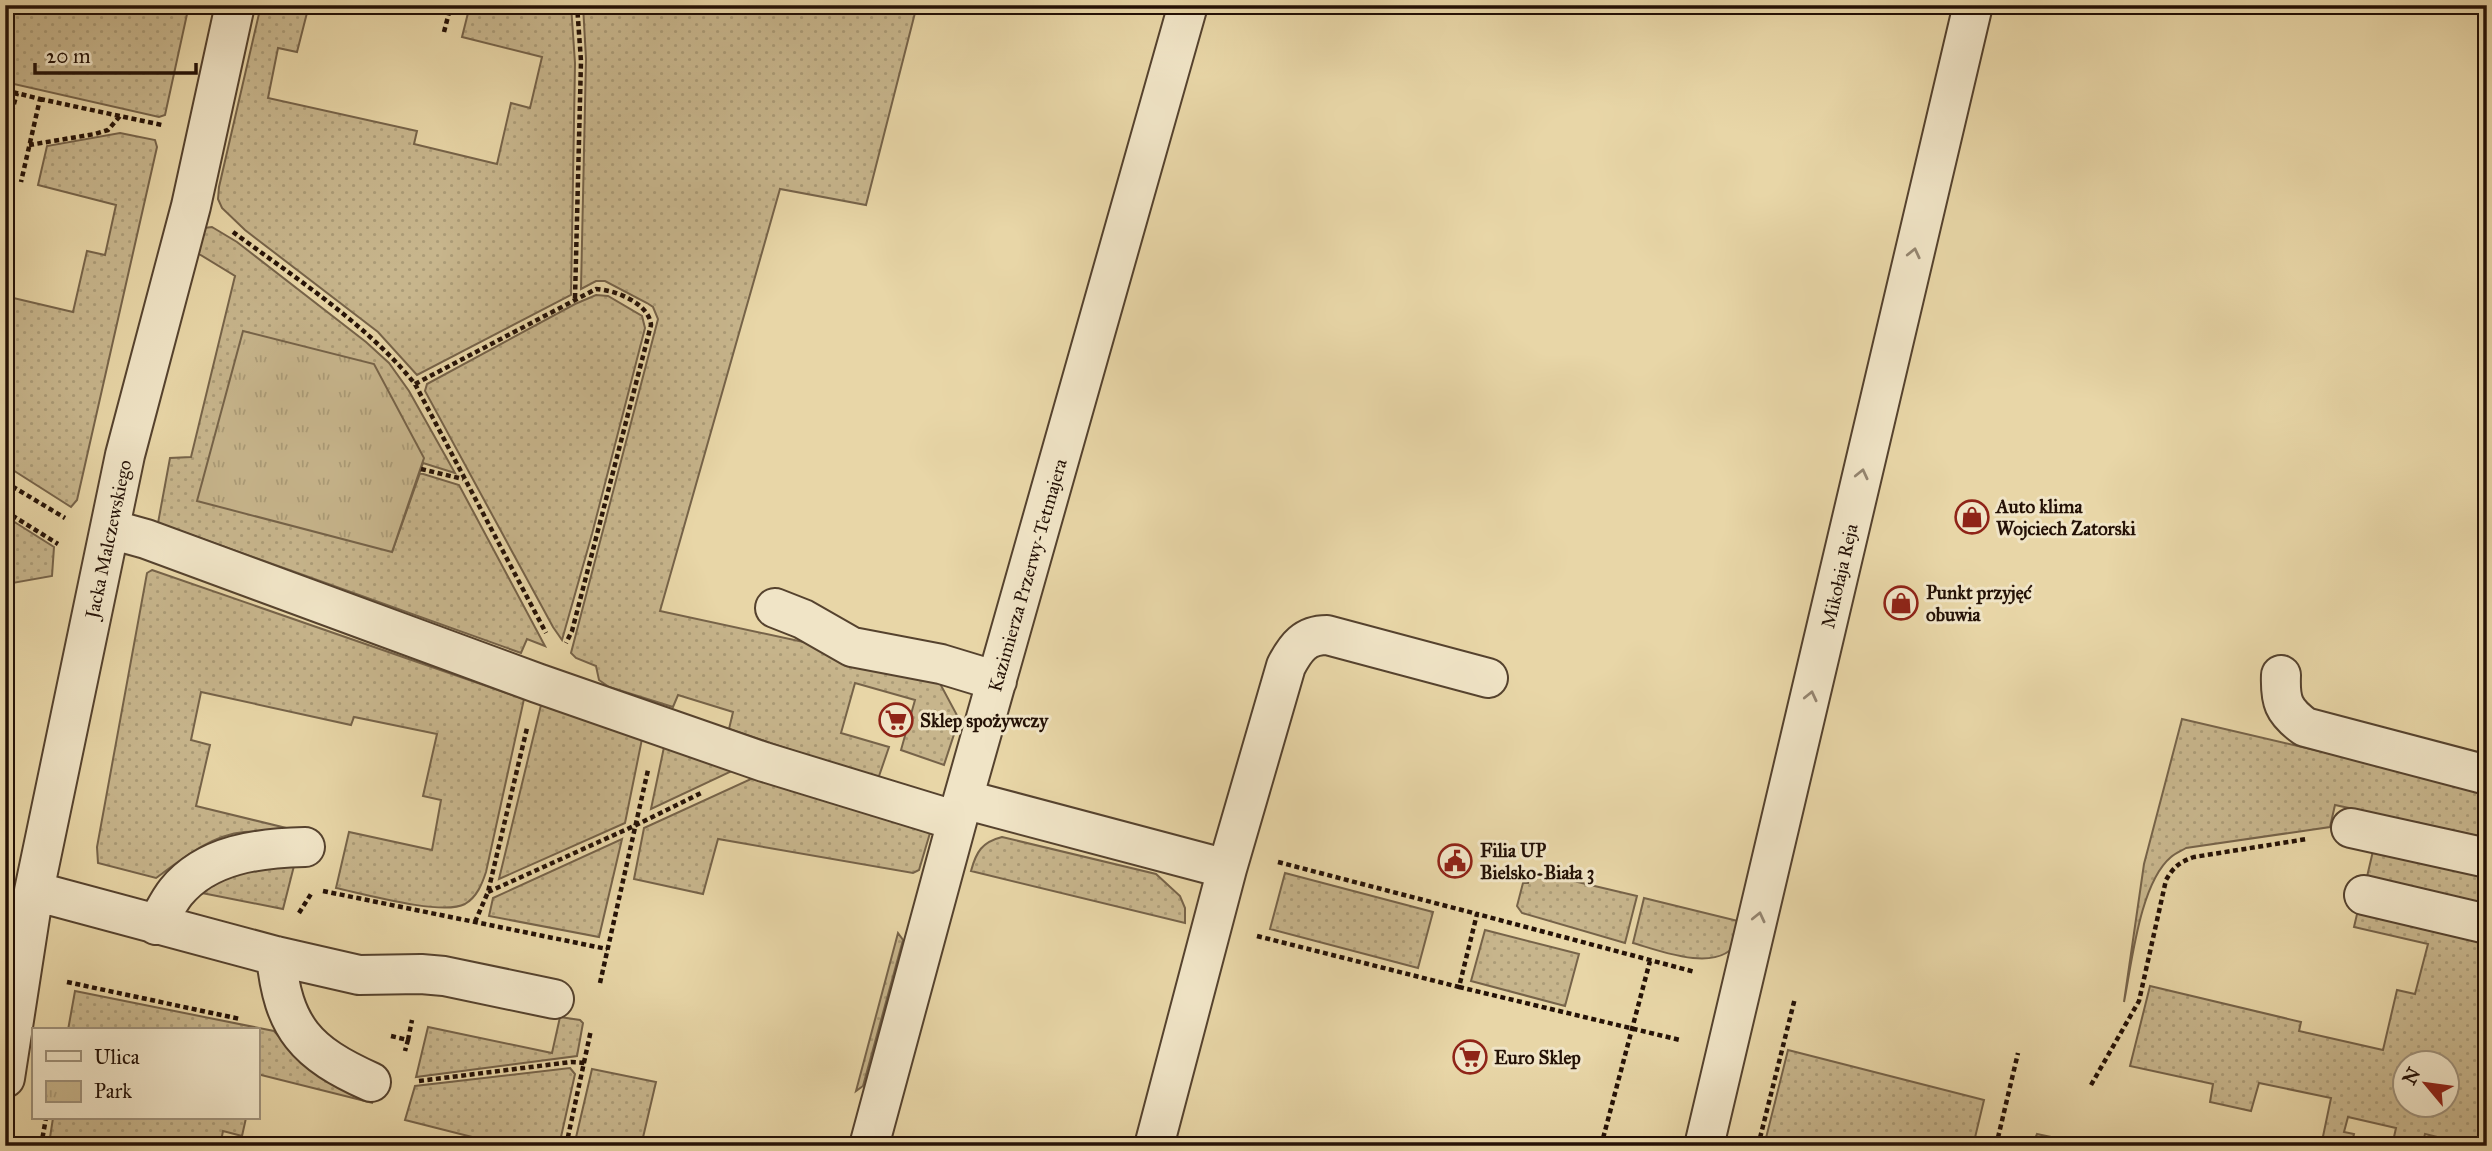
<svg xmlns="http://www.w3.org/2000/svg" width="2492" height="1151" viewBox="0 0 2492 1151" font-family="'IM FELL Great Primer',serif">
	<style>
		.grass { fill: url(#grass-dots); stroke: #766349; stroke-width: 2; fill-rule: evenodd }
		.park { fill: url(#park-tufts); stroke: #766349; stroke-width: 2 }
		.lines { fill: none; stroke-linecap: round; stroke-linejoin: round }
		.minor-casing { stroke: #55422e; stroke-width: 42 }
		.path { stroke: #241106; stroke-width: 4.5; stroke-dasharray: 5 3.5; stroke-linecap: butt }
		.minor { stroke: #f0e4c6; stroke-width: 38 }
		.oneway { stroke: #948570 }
		.labels { text-anchor: middle; stroke-width: 6; stroke-linejoin: round; paint-order: stroke }
		.poi-label { font-size: 19px; font-weight: bold; fill: #241106; stroke: #f0e4c6; text-anchor: start }
		.street-label { font-size: 19px; fill: #241106; stroke: #f0e4c6 }
	</style>
	<defs>
		<pattern id="grass-dots" width="8" height="8" patternUnits="userSpaceOnUse" patternTransform="scale(1.75)"><rect width="8" height="8" fill="#c7b58c"/><path d="M2 2h.1M6 6h.1" fill="none" stroke="#ab9b77" stroke-width="1.8" stroke-linecap="round"/></pattern>
		<pattern id="park-tufts" width="24" height="20" patternUnits="userSpaceOnUse" patternTransform="scale(1.75)"><rect width="24" height="20" fill="#c7b58c"/><path d="M3 7l-1-3M5 7V3M7 7l1-3M15 17l-1-3M17 17v-4M19 17l1-3" fill="none" stroke="#ab9b77"/></pattern>
	</defs>
	<rect width="100%" height="100%" fill="#e8d6a7"/>
	<filter id="stains"><feTurbulence type="fractalNoise" baseFrequency=".00286" numOctaves="4"/><feColorMatrix values="0 0 0 0 .2 0 0 0 0 .09 0 0 0 0 .02 0 0 0 .5 -.17"/></filter>
	<radialGradient id="worn" r=".72"><stop offset=".6" stop-color="#630" stop-opacity="0"/><stop offset="1" stop-color="#630" stop-opacity=".3"/></radialGradient>
	<path class="grass" d="M5 5H189L165 115 159 117 5 82Z
		M261 5H309L297 52 278 48 268 98 417 131 414 144 497 164 511 103 530 108 542 57 462 37 470 5H571L575 63 571 295 417 375 378 332 245 230 222 208 218 199 219 187Z
		M583 5H917L866 205 780 189 660 611 822 646 936 676 959 719 944 765 901 750 915 700 855 683 841 733 889 747 878 779 729 729 733 712 678 695 673 707 609 687 599 680 596 666 576 658 571 653 658 319 653 307 647 303 605 281H596L581 289 586 59Z
		M120 133 155 140 157 147 77 500 71 507 5 465V296L73 312 87 251 105 255 116 205 38 185 47 146Z
		M212 227 237 242 366 342 389 363 409 391 455 473 423 463 392 552 420 473 459 485 545 646 527 639 521 653 158 523 170 458 191 457 235 276 199 254 200 235 204 228Z
		M596 295 608 296 642 316 645 328 592 534 562 640 553 627 425 391 427 384 575 304Z
		M5 516 54 547 52 576 12 583 5 622Z
		M152 570 524 699 486 872C482 884 477 897 465 904 442 916 364 894 336 888L349 832 432 850 441 800 423 796 437 734 354 717 351 725 201 692 191 740 210 745 196 806 311 834C290 833 266 830 244 832 211 835 182 859 156 878L98 863 97 847 147 573Z
		M541 705 642 739 625 823 499 879Z
		M2182 719 2487 790V838L2335 805 2330 827 2186 848C2181 851 2175 853 2171 857 2140 883 2132 962 2124 1002L2144 864Z
		M664 747 732 771 651 809Z
		M753 778 930 833 919 870 913 873 718 839 703 894 634 879 644 828Z
		M1002 837 1156 874 1180 896 1185 908V923L971 871C976 852 982 842 1002 837Z
		M622 839 599 937 489 916 493 898Z
		M2373 851 2487 878V910L2366 881Z
		M296 858 283 909 192 891 223 875Z
		M1531 871 1637 896 1625 943 1522 913 1517 906 1523 883H1528Z
		M1285 873 1433 912 1418 968 1270 929Z
		M1644 898 1742 922C1741 927 1741 933 1739 938 1723 976 1661 951 1633 943Z
		M2358 910 2487 941V1146H2474L2425 1134 2422 1146H2392L2396 1128 2348 1117 2344 1132 2354 1134 2351 1146H2321L2331 1098 2259 1083 2251 1111 2210 1102 2213 1084 2130 1066 2150 986 2301 1022 2299 1031 2383 1050 2397 990 2415 994 2428 944 2354 927ZM2404 1064H2446V1106H2404Z
		M1485 930 1579 954 1565 1006 1471 981Z
		M898 933 903 940 863 1086 856 1091Z
		M75 991 274 1031 290 1049 327 1080 373 1103 257 1074V1030H68Z
		M560 1017 580 1020 583 1023 577 1056 416 1077 428 1027 552 1053Z
		M1788 1050 1984 1100 1973 1146H1764Z
		M570 1068 575 1074 559 1146H487L488 1141 405 1120 415 1086Z
		M592 1069 656 1082 641 1146H574Z
		M53 1118H246L242 1136 223 1131 220 1146H53L49 1144Z
		M2037 1134 2084 1144 2091 1146H2032Z"/>
	<path class="park" d="M243 331 374 364 424 458 392 552 197 501Z"/>
	<g class="lines">
		<defs>
			<path id="minor" d="M110 529 146 539 537 683 764 762 957 821
				M775 608 803 619 852 647 941 664 997 681
				M2281 675C2280 701 2283 711 2305 727L2487 775
				M963 799 1227 869 1154 1146
				M2351 828 2487 858
				M1227 869 1286 666C1296 647 1305 635 1327 635L1488 678
				M34 891 276 956 359 975 421 974 444 976 554 999
				M2364 895 2487 924
				M156 925C163 914 168 902 176 892 207 854 259 848 305 847
				M276 956C283 1028 306 1053 371 1082
				M5 1078 34 891 125 455 191 206 235 5
				M869 1146 963 799 1188 5
				M1704 1146 1973 5"/>
		</defs>
		<use href="#minor" class="minor-casing"/>
		<path class="path" d="M444 32 451 5
			M5 90 40 99 21 182
			M40 99 162 125
			M5 137 17 93
			M29 145 95 134 108 130 120 116
			M233 232C294 277 368 325 415 384L546 633
			M575 298 581 61 577 5
			M415 384 596 289C615 290 649 303 651 325L572 631 566 643
			M421 469 463 479
			M5 482 65 518
			M5 511 58 544
			M1278 862 1477 914
			M323 891 607 949
			M488 892 634 826 703 792
			M299 913 311 894
			M475 922 488 892 527 728
			M1257 936 1459 987 1477 914 1695 972
			M67 982 240 1019
			M600 983 648 770
			M1459 987 1680 1040
			M391 1036 408 1040 405 1051
			M408 1040 412 1020
			M419 1081 571 1062 585 1063
			M2091 1085 2139 1001 2166 880C2174 866 2180 862 2194 857L2307 839
			M41 1146 46 1118
			M566 1146 591 1030
			M1601 1146 1650 961
			M1758 1146 1795 998
			M1996 1146 2018 1053
			M2178 1146 2179 1141"/>
		<use href="#minor" class="minor"/>
	</g>
	<defs><path id="oneway-chevron" d="M-2-3.5L2.5 0L-2 3.5" fill="none" stroke-width="1.6" stroke-linecap="round" stroke-linejoin="round" transform="scale(1.75)"/></defs>
	<g class="oneway">
		<use href="#oneway-chevron" transform="translate(1914 253) rotate(-77)"/>
		<use href="#oneway-chevron" transform="translate(1862 474) rotate(-77)"/>
		<use href="#oneway-chevron" transform="translate(1811 696) rotate(-77)"/>
		<use href="#oneway-chevron" transform="translate(1759 917) rotate(-77)"/>
	</g>
	<defs>
		<symbol id="shop-ring" viewBox="-11 -11 22 22"><circle r="9.5" fill="#f0e4c6" stroke="#8f2418" stroke-width="1.5"/><path d="M-5-2.5h2.3a2.7 3.5 0 0 1 5.4 0H5L5.5 6h-11ZM-1.5-2.5h3a1.5 2.3 0 0 0-3 0Z" fill="#8f2418"/></symbol>
		<symbol id="supermarket-ring" viewBox="-11 -11 22 22"><circle r="9.5" fill="#f0e4c6" stroke="#8f2418" stroke-width="1.5"/><path d="M-6-5.5h2.5l.6 2H6L4.5 2H-2.5L-4.4-4H-6ZM-1.5 3.2a1.3 1.3 0 1 0 .1 0ZM3 3.2a1.3 1.3 0 1 0 .1 0Z" fill="#8f2418"/></symbol>
		<symbol id="civic-ring" viewBox="-11 -11 22 22"><circle r="9.5" fill="#f0e4c6" stroke="#8f2418" stroke-width="1.5"/><path d="M-.6-6.5H3V-4.5H.6V-3L4-1V1h2V6H-6V1h2V-1L-.6-3ZM-1.2 2.5V6h2.4V2.5Z" fill="#8f2418"/></symbol>
	</defs>
	<g fill-rule="evenodd">
		<use href="#shop-ring" x="1953" y="498" width="38" height="38"/>
		<use href="#shop-ring" x="1882" y="584" width="38" height="38"/>
		<use href="#supermarket-ring" x="877" y="701" width="38" height="38"/>
		<use href="#civic-ring" x="1436" y="842" width="38" height="38"/>
		<use href="#supermarket-ring" x="1451" y="1038" width="38" height="38"/>
	</g>
	<g class="labels">
		<g class="poi-label">
			<text x="1996" y="513">Auto klima<tspan x="1996" dy="22">Wojciech Zatorski</tspan></text>
			<text x="1926" y="599">Punkt przyjęć<tspan x="1926" dy="22">obuwia</tspan></text>
			<text x="920" y="727">Sklep spożywczy</text>
			<text x="1480" y="857">Filia UP<tspan x="1480" dy="22">Bielsko-Biała 3</tspan></text>
			<text x="1494" y="1064">Euro Sklep</text>
		</g>
		<g class="street-label">
			<text transform="translate(108 539) rotate(-78)" y="7">Jacka Malczewskiego</text>
			<text transform="translate(1027 575) rotate(-74)" y="7">Kazimierza Przerwy-Tetmajera</text>
			<text transform="translate(1839 576) rotate(-77)" y="7">Mikołaja Reja</text>
		</g>
	</g>
	<rect width="2492" height="1151" fill="none" stroke="#e8d6a7" stroke-width="28"/>
	<rect x="7" y="7" width="2478" height="1137" fill="none" stroke="#241106" stroke-width="3.5"/>
	<rect x="14" y="14" width="2464" height="1123" fill="none" stroke="#241106" stroke-width="2"/>
	<rect x="32" y="1028" width="228" height="91" fill="#f0e4c6" stroke="#9e9079" stroke-width="2"/>
	<rect x="46" y="1051" width="35" height="10" fill="#f0e4c6" stroke="#9e9079" stroke-width="2"/>
	<text x="94" y="1064" font-size="21" fill="#241106">Ulica</text>
	<rect x="46" y="1081" width="35" height="21" fill="url(#park-tufts)" stroke="#9e9079" stroke-width="2"/>
	<text x="94" y="1098" font-size="21" fill="#241106">Park</text>
	<g transform="translate(2426 1084) rotate(299)"><circle r="33" fill="#f0e4c6" stroke="#9e9079" stroke-width="2"/>
	<path d="M0-5L12 26L0 18L-12 26Z" fill="#8f2418"/>
	<text y="-10" font-size="19" font-weight="bold" text-anchor="middle" fill="#241106">N</text>
	</g>
	<path d="M35 63v10h161v-10" fill="none" stroke="#241106" stroke-width="3.5"/>
	<text x="46" y="63" font-size="21" fill="#241106" stroke="#f0e4c6" stroke-width="5" paint-order="stroke">20 m</text>
	<rect width="100%" height="100%" filter="url(#stains)"/>
	<rect width="100%" height="100%" fill="url(#worn)"/>
</svg>
